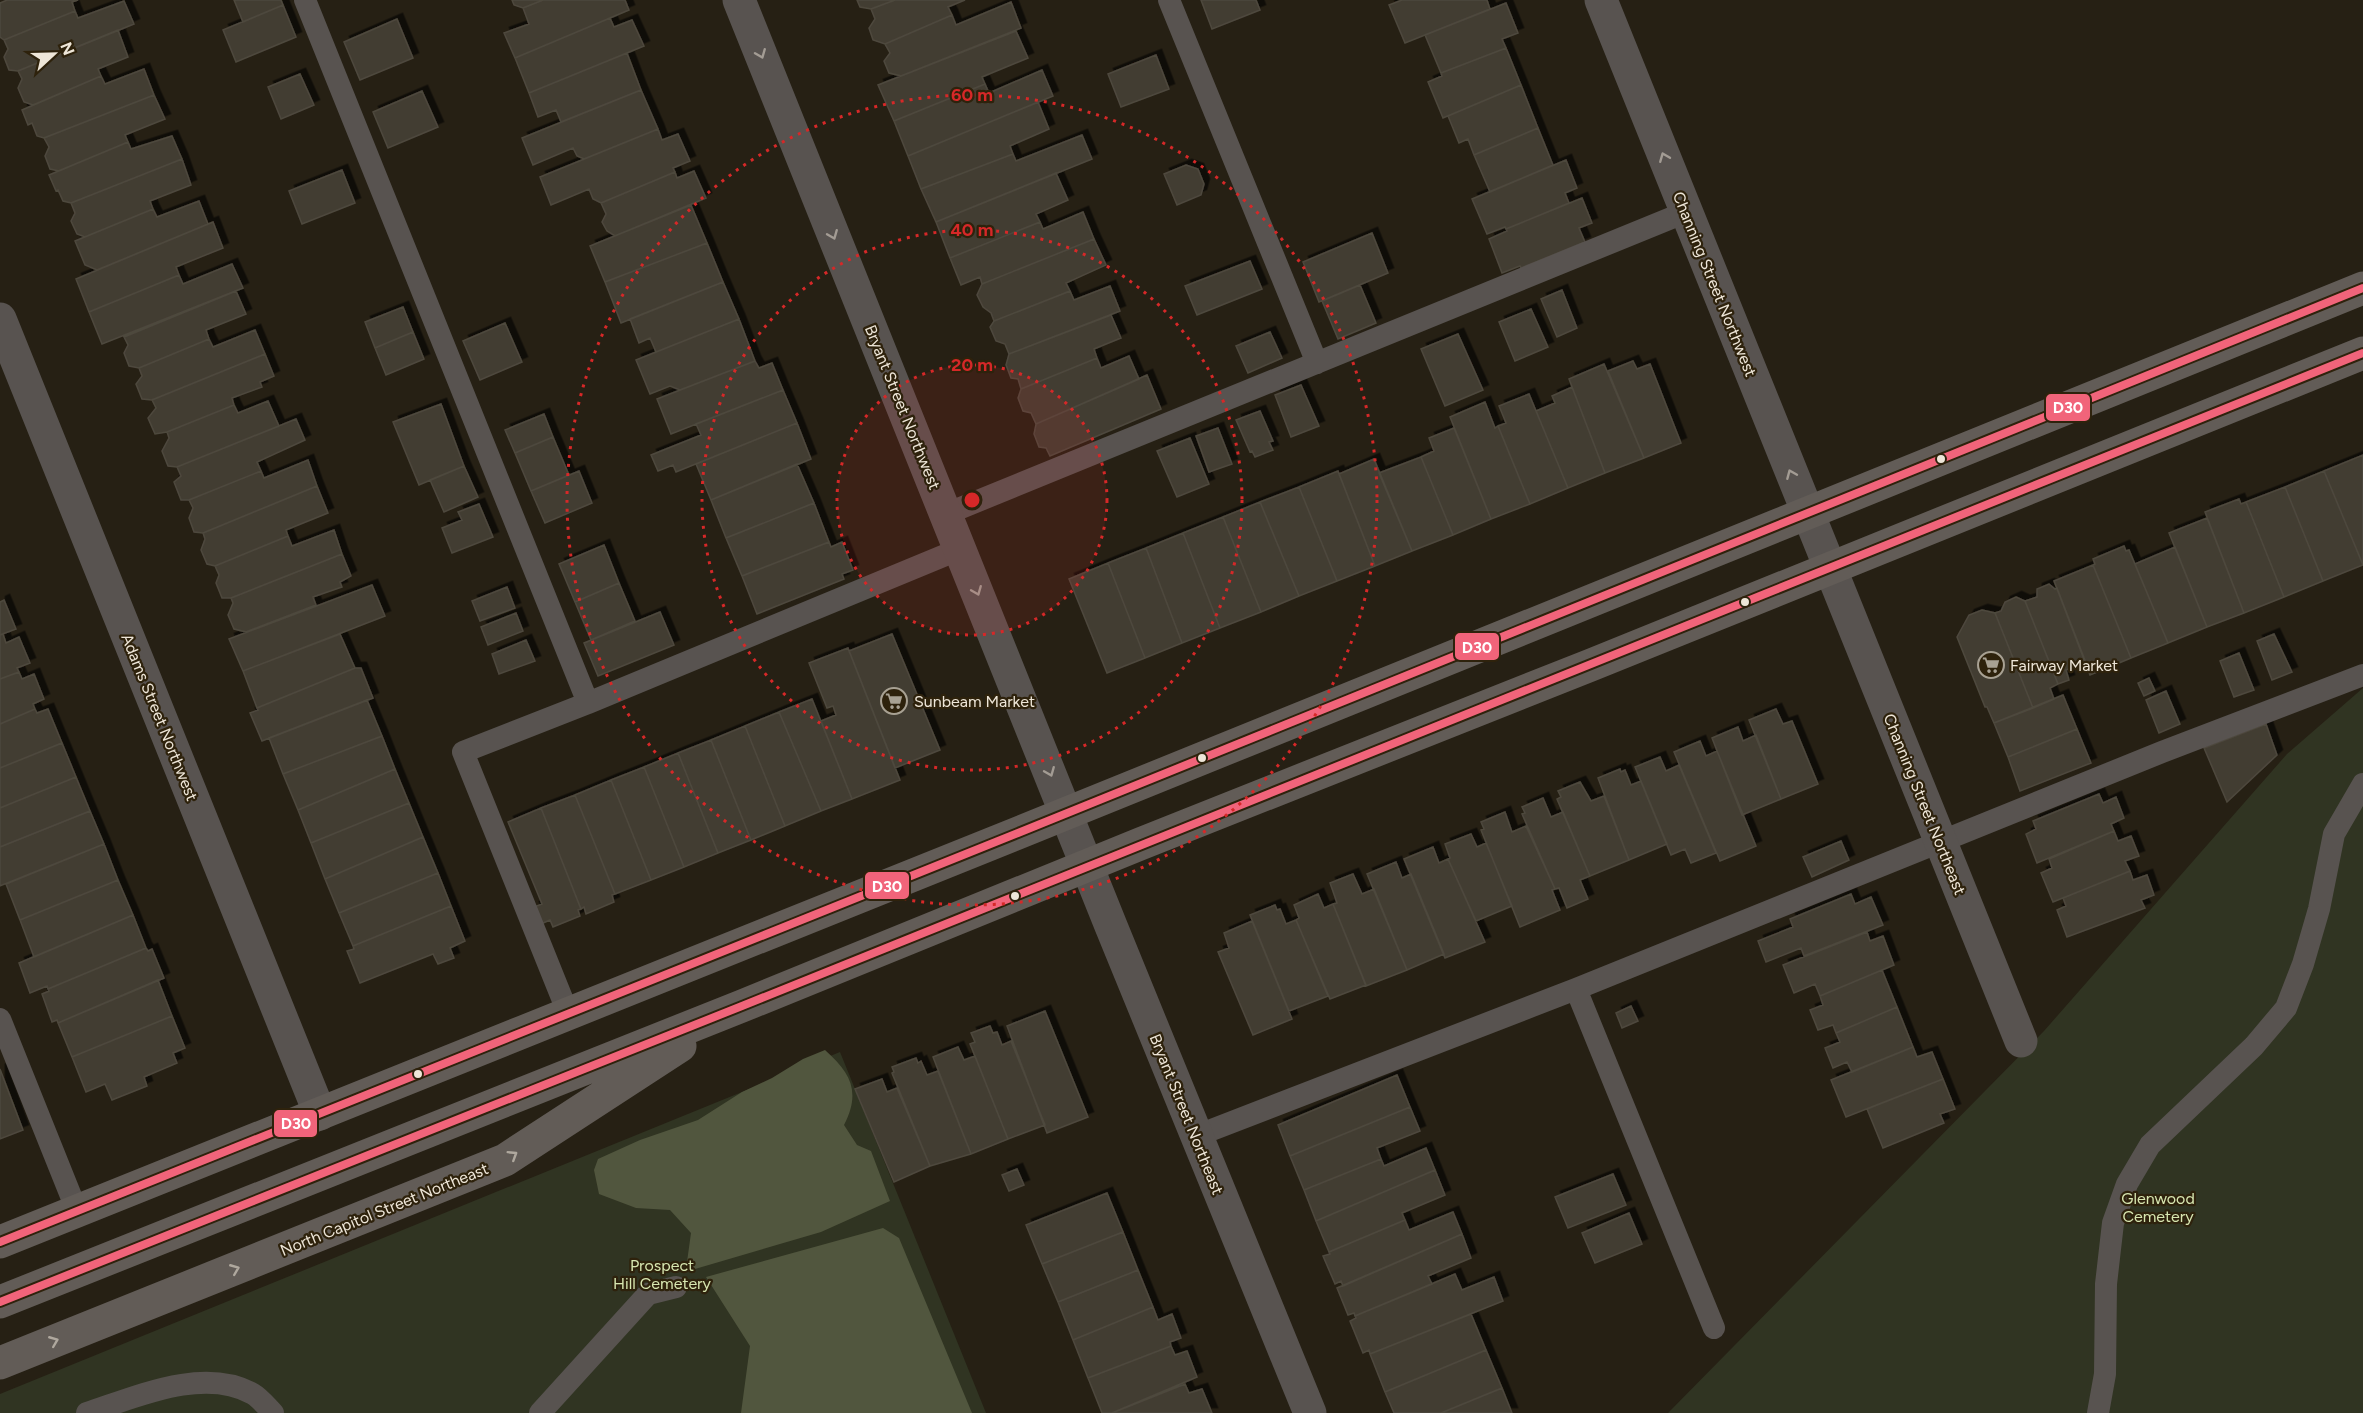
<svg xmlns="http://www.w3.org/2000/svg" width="2363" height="1413" viewBox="0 0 2363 1413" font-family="Figtree,sans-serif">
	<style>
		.green { fill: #303422 }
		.forest { fill: #51563e }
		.building { fill: #433e33; stroke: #4e483e; stroke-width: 1.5; filter: url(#shadow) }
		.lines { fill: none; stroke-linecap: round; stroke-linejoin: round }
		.service { stroke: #585350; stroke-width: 22 }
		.minor { stroke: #585350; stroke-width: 33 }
		.primary { stroke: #625c57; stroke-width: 33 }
		.bus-1-casing { stroke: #2e220c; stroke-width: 12 }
		.bus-1 { stroke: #f1647a; stroke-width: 8 }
		.oneway { stroke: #a39c94 }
		.oneway2 { stroke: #afa89e }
		.ring { fill: none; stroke: #d62828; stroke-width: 3; stroke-dasharray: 3 6 }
		.bus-dot { fill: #eee6d8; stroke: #2e220c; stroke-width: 2 }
		.labels { text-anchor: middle; stroke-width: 4.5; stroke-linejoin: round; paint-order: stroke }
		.street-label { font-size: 16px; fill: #eee6d8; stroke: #2e220c }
		.poi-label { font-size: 16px; fill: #eee6d8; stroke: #2e220c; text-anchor: start }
		.park-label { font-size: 16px; fill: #d8e7b1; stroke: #2e220c }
		.centre { fill: #d62828; stroke: #2e220c; stroke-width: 3 }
		.ring-label { font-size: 18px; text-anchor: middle; font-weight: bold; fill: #d62828; stroke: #2e220c; stroke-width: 4.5; stroke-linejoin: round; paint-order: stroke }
		.line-badge { stroke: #2e220c; stroke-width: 2 }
		.badge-label { font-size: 16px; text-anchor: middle; font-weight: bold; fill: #fff }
	</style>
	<defs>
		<filter id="shadow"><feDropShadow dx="5.5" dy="-5.5" stdDeviation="0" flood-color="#0009"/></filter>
	</defs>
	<rect width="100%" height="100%" fill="#262014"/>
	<path class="green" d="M2363 688V1413H1668L2044 1031 2287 754Z
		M840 1052 986 1413H0V1394Z"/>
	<path class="forest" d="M825 1050C851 1073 861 1092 844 1125L857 1145 871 1151 890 1201 821 1232 695 1269 687 1262 691 1233 670 1210 636 1208 599 1194 594 1170 598 1159 640 1140 698 1120 742 1092 772 1078 803 1059Z
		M883 1228 899 1238 972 1413H741L750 1346 706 1277Z"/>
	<path class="building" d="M7 0H78L72 2 75 11 4 40 0 37V3Z
		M234 0H281L283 5 243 22Z
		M512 0H543L523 8 514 5Z
		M543 0H625L629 10 515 58 504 33 529 24 523 8Z
		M857 0H895L871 9 860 7Z
		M895 0H965L948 7 952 15 885 44 873 40 869 28 875 19 871 9Z
		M1201 0H1256L1260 10 1212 29Z
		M1402 0H1487L1490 9 1405 43 1389 5Z
		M124 1 134 24 18 71 9 70 4 57 8 49 4 40 75 11 78 18Z
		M1011 2 1021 28 901 76 889 73 884 61 890 53 885 44 952 15 956 25Z
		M1506 3 1518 33 1502 39 1506 48 1441 73 1425 35Z
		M283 5 296 37 236 62 223 30Z
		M610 18 614 27 632 20 644 46 529 93 515 58Z
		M397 19 413 58 360 80 344 42Z
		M118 30 128 57 98 69 101 76 33 105 24 102 18 88 22 79 18 71Z
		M1016 31 1028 58 982 77 985 84 894 121 878 85Z
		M1506 48 1521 85 1443 118 1428 82 1442 76 1441 73Z
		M627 53 641 90 561 122 556 110 538 117 529 93Z
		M1156 55 1169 89 1121 107 1108 74Z
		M144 69 154 95 44 138 37 136 32 123 28 125 22 110 101 76 105 84Z
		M1042 70 1053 96 908 156 894 121 985 84 989 93Z
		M300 74 314 105 281 119 268 87Z
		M1521 85 1538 128 1474 155 1468 139 1459 143 1448 116Z
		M641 90 658 129 584 159 577 156 573 148 533 165 522 138Z
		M422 91 438 127 388 148 373 112Z
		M154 95 165 119 125 135 128 142 59 171 50 169 45 156 49 147 44 138Z
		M1038 102 1049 129 1010 146 1013 154 921 189 908 156Z
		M1538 128 1553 165 1490 192 1474 155Z
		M658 129 662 140 678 134 690 161 673 168 675 172 601 203 593 199 589 189 551 205 540 177Z
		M1082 135 1092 159 936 222 921 189 1013 154 1016 161Z
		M172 136 182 159 71 203 63 201 58 190 56 191 49 175 128 142 131 149Z
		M182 159 191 185 150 201 153 209 85 237 77 234 71 221 75 213 71 203Z
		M1566 160 1577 188 1565 193 1569 203 1506 229 1505 227 1487 234 1472 199Z
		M1186 165 1198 169 1204 184 1201 195 1177 205 1164 174Z
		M342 170 355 203 302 224 289 191Z
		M694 171 706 198 615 236 607 231 602 222 606 214 601 203 675 172 677 178Z
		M1056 173 1068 200 1036 214 1040 222 950 258 936 222Z
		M1582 198 1592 223 1579 228 1585 242 1521 268 1520 266 1502 273 1489 239 1507 231 1506 229Z
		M199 201 208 224 97 270 85 265 75 241 153 209 157 217Z
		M691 205 707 243 605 282 590 246Z
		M1083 212 1094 239 982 284 980 277 961 285 950 258 1040 222 1043 229Z
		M213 222 223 248 176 267 179 275 89 312 76 279Z
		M1372 233 1388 273 1319 302 1303 262Z
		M1094 239 1106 265 1066 283 1070 291 994 321 991 313 983 307 977 295 982 284Z
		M707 243 723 282 621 323 605 282Z
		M1250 261 1262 289 1197 315 1185 286Z
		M232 264 243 288 102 344 89 312 179 275 183 284Z
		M723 282 739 319 656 352 650 338 639 343 630 319Z
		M1360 285 1376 323 1338 339 1322 301Z
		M1110 286 1120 311 1009 354 1005 344 996 341 990 327 994 321 1070 291 1074 300Z
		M1562 290 1577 328 1557 337 1541 299Z
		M236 291 246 314 206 330 209 339 139 368 129 366 124 353 128 345 124 337Z
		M403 307 413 332 375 348 365 322Z
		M1531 309 1548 347 1515 361 1499 322Z
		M1111 315 1121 338 1094 349 1097 358 1021 389 1018 379 1011 378 1006 365 1009 354Z
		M739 319 755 361 680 390 670 386 650 394 636 360Z
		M505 323 522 362 480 380 463 341Z
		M255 330 265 354 152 400 142 399 136 384 142 376 139 368 209 339 213 347Z
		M413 332 424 359 386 375 375 348Z
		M1270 332 1282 358 1248 373 1236 346Z
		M1458 334 1483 390 1445 406 1421 349Z
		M265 354 274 376 260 382 262 387 232 398 234 405 167 432 155 434 148 418 156 408 152 400Z
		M1129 356 1139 379 1036 424 1031 413 1023 411 1018 398 1021 389 1097 358 1101 368Z
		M755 361 759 368 772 363 783 390 671 434 657 399Z
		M1633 361 1637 369 1650 364 1681 443 1644 458 1608 371Z
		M1604 364 1644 458 1605 473 1569 379Z
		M1147 375 1161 409 1050 456 1046 448 1039 447 1034 434 1036 424Z
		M1301 385 1319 426 1291 437 1275 395Z
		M1572 387 1605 473 1568 488 1536 411 1555 403 1552 396Z
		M783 390 797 423 676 472 673 465 658 471 651 455 701 435 696 424Z
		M1529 394 1568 488 1530 504 1498 426 1506 423 1499 406Z
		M268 401 279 426 177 467 168 466 162 451 169 438 167 432 234 405 238 413Z
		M1485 402 1495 428 1498 426 1530 504 1491 519 1450 417Z
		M441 404 464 466 419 485 393 422Z
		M1260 411 1273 441 1269 442 1273 450 1255 457 1252 451 1250 452 1236 420Z
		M544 414 553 437 515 453 505 430Z
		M296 419 305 440 257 462 261 471 189 500H181L174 482 181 476 177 467Z
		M797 423 811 459 711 500 696 464Z
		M1218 428 1232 464 1209 472 1196 436Z
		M1454 428 1491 519 1453 535 1421 457 1434 451 1429 438Z
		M553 437 569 475 531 491 515 453Z
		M1190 438 1209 484 1177 497 1157 451Z
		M2363 455V565L2324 471Z
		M1421 457 1453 535 1412 551 1379 473Z
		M1374 459 1412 551 1375 566 1339 474Z
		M308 460 317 486 203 533 194 532 189 518 193 508 189 500 261 471 264 478Z
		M797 464 814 503 726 538 711 500Z
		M464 466 478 497 444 512 430 480Z
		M579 471 592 503 545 523 531 491Z
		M1338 471 1375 566 1337 581 1299 487Z
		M2324 471 2363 565 2323 581 2285 487Z
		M317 486 328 513 286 530 288 536 215 566 207 564 201 550 205 539 203 533Z
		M1299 487 1337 581 1299 596 1260 502Z
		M2285 487 2323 581 2284 597 2246 502Z
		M2239 499 2241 504 2246 502 2284 597 2244 613 2205 512Z
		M1260 502 1299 596 1261 612 1223 517Z
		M814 503 829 542 742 576 726 538Z
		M479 504 493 537 452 553 442 528 462 520 458 512Z
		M1223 517 1261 612 1220 628 1183 533Z
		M2207 518 2244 613 2207 627 2169 533Z
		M334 530 342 554 231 598H222L216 583 219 575 215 566 288 536 292 546Z
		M1183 533 1220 628 1182 643 1146 548Z
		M829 542 831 547 842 542 853 570 842 574 844 579 757 614 742 576Z
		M604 545 619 583 575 602 559 564Z
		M2124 546 2126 551 2129 550 2168 643 2131 658 2093 565 2095 564 2093 559Z
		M2175 547 2207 627 2168 643 2135 564Z
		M1146 548 1182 643 1145 658 1108 563Z
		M342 554 351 576 340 582 342 587 313 597 316 605 246 632 234 629 228 615 233 603 231 598Z
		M1108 563 1145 658 1107 673 1069 579Z
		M2093 565 2131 658 2090 675 2054 581Z
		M619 583 635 621 591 640 575 602Z
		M2049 584 2055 589 2057 588 2086 663 2066 670 2069 680 2058 684 2025 601 2037 597V589Z
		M372 585 385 616 243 671 229 639Z
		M507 587 515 608 480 621 472 601Z
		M2016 597 2025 601 2058 684 2050 688 2054 699 2033 708 1995 613 2001 611 2005 602Z
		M4 600 16 629 0 635V602Z
		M1982 610 1995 613 2033 708 1994 723 1987 707H1985L1957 637 1969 615Z
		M660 612 674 645 598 676 584 643Z
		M516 613 523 631 488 645 481 627Z
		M3 634 6 643 19 637 30 663 17 668 19 672 0 679V635Z
		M340 634 355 668 257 708 243 671Z
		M892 634 940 750 895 768 849 651Z
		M2274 634 2292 672 2272 680 2257 641Z
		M526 640 535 661 499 674 492 654Z
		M848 648 900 780 852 799 821 721 836 715 833 706 827 708 809 663Z
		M2239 653 2254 690 2234 697 2220 661Z
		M355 668H361L373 698 262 741 250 713 258 710 257 708Z
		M19 672 22 679 34 674 44 699 33 704 35 709 0 724V679Z
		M2149 678 2155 691 2144 696 2138 683Z
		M2166 691 2180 724 2159 733 2146 700Z
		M2063 695 2077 729 2008 757 1994 723Z
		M812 699 852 799 821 811 779 712Z
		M367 700 382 736 283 774 269 738Z
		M35 709 37 713 48 709 62 743 0 768V724Z
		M1776 709 1783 724 1792 721 1818 784 1781 799 1749 720Z
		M779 712 821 811 785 826 745 726Z
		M2266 724 2277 755 2227 802 2204 748Z
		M745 726 785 826 751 840 711 740Z
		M1738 727 1743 741 1756 735 1781 799 1742 815 1712 738Z
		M2077 729 2091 763 2020 791 2008 757Z
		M382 736 395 769 298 810 283 774Z
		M711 740 751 840 718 853 678 753Z
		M1700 741 1706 756 1717 751 1756 846 1720 861 1674 752Z
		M62 743 76 777 0 808V768Z
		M678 753 718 853 684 867 644 767Z
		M1660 757 1666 771 1679 765 1716 853 1691 863 1685 849 1671 855 1635 767Z
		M644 767 684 867 651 880 611 780Z
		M395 769 409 803 311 843 298 810Z
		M1620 769 1621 772 1625 770 1631 785 1641 781 1667 844 1629 860 1598 778Z
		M76 777 90 811 0 847V808Z
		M611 780 651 880 615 894 575 795Z
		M1580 782 1591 801 1604 796 1629 860 1590 876 1557 799 1561 797 1558 791Z
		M2099 794 2103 803 2116 797 2124 818 2111 824 2114 831 2037 863 2026 834 2036 829 2033 821Z
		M575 795 615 894 612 895 614 902 586 914 584 907 581 909 541 808Z
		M1543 798 1551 817 1563 812 1590 876 1580 880 1588 899 1567 908 1559 888 1555 889 1522 814 1525 813 1522 807Z
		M409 803 423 837 325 879 311 843Z
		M541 808 581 909 578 910 580 916 553 927 550 920 541 924 534 907 542 904 508 822Z
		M90 811 104 844 0 886V847Z
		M1505 812 1512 832 1526 826 1555 889 1552 890 1560 910 1520 927 1481 830 1484 829 1481 822Z
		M2114 831 2118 841 2131 836 2139 856 2125 861 2130 871 2053 902 2041 873 2052 868 2049 859Z
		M1471 834 1477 847 1486 843 1512 906 1476 921 1448 859 1450 858 1445 844Z
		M423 837 438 873 339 913 325 879Z
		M1841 841 1849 860 1812 877 1803 857Z
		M104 844 118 880 20 920 6 884Z
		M1433 847 1439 863 1448 859 1485 942 1445 958 1404 859Z
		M1396 862 1402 878 1411 874 1444 954 1407 970 1367 874Z
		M2130 871 2133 880 2147 875 2154 895 2141 900 2145 908 2067 937 2057 910 2066 906 2063 898Z
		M438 873 451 906 353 946 339 913Z
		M1353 874 1362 894 1374 889 1407 970 1366 986 1333 904 1337 903 1330 883Z
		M118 880 133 915 34 957 20 920Z
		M1318 894 1324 908 1333 904 1366 985 1330 999 1296 920 1299 918 1294 905Z
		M1851 894 1855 904 1871 897 1883 925 1804 956 1801 948 1766 962 1758 941 1793 927 1790 919Z
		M1275 905 1277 910 1280 909 1286 924 1296 920 1328 996 1289 1011 1250 915Z
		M451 906 465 941 450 948 454 958 438 964 433 954 360 983 347 951 354 949 353 946Z
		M133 915 146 948 48 989 47 986 30 993 19 963Z
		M1252 921 1292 1019 1253 1035 1218 952 1229 948 1224 933Z
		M1867 932 1870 941 1883 936 1894 965 1820 996 1815 984 1794 993 1783 965Z
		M146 948 148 951 152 949 164 978 58 1023 57 1020 52 1022 42 994 49 991 48 989Z
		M1882 970 1897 1007 1836 1033 1833 1025 1818 1030 1810 1010 1823 1005 1820 996Z
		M158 980 172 1016 72 1057 58 1023Z
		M1631 1006 1638 1021 1622 1028 1616 1013Z
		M1897 1007 1913 1047 1852 1072 1847 1062 1833 1068 1825 1048 1840 1042 1836 1033Z
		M1045 1011 1088 1117 1047 1133 1007 1026Z
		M172 1016 185 1048 173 1053 177 1063 144 1077 147 1086 112 1100 105 1084 86 1092 72 1057Z
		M990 1026 993 1033 997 1032 1002 1045 1011 1041 1045 1125 1008 1139 970 1044 975 1042 971 1033Z
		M958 1047 964 1060 975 1056 1008 1139 971 1154 933 1057Z
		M1913 1047 1917 1057 1932 1052 1943 1079 1846 1117 1831 1080Z
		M916 1058 918 1063 921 1061 927 1075 938 1071 971 1154 930 1166 892 1073 894 1072 892 1067Z
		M0 1069 23 1130 0 1139Z
		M1397 1075 1410 1107 1290 1156 1278 1125Z
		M882 1079 887 1092 897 1088 930 1166 894 1182 855 1089Z
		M1943 1079 1955 1109 1940 1114 1944 1123 1883 1148 1867 1109Z
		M1410 1107 1420 1131 1377 1148 1381 1159 1304 1190 1290 1156Z
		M1426 1148 1435 1170 1316 1221 1304 1190 1381 1159 1384 1166Z
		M1017 1169 1024 1185 1009 1191 1002 1175Z
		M1435 1170 1445 1195 1402 1213 1405 1220 1329 1252 1316 1221Z
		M1613 1174 1626 1205 1568 1228 1555 1197Z
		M1107 1193 1123 1232 1042 1264 1026 1225Z
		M1453 1212 1462 1234 1343 1286 1341 1281 1335 1284 1323 1256 1330 1254 1329 1252 1405 1220 1409 1230Z
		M1629 1213 1642 1244 1595 1263 1582 1233Z
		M1123 1232 1138 1270 1058 1302 1042 1264Z
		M1462 1234 1471 1258 1428 1276 1432 1284 1355 1316 1354 1313 1348 1315 1337 1288Z
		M1138 1270 1153 1307 1073 1340 1058 1302Z
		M1455 1274 1462 1290 1494 1277 1503 1301 1370 1354 1369 1350 1363 1353 1350 1321 1356 1318 1355 1316Z
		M1153 1307 1158 1320 1172 1314 1181 1338 1170 1342 1171 1346 1088 1378 1073 1340Z
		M1471 1314 1486 1350 1385 1392 1370 1354Z
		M1171 1346 1175 1355 1187 1351 1197 1377 1112 1413H1102L1088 1378Z
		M1486 1350 1502 1388 1441 1413H1394L1385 1392Z
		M1185 1384 1189 1393 1202 1389 1212 1413H1112Z
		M1502 1388 1512 1413H1441Z"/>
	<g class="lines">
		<path class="service" d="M305 0 588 703 463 752 568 1013
			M1169 0 1317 363
			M946 514 1686 212
			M588 703 960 549
			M1576 989 1714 1328
			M0 1019 77 1211
			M1196 1136 1576 989 2162 752 2363 675
			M87 1413C136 1397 204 1366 253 1394 260 1398 267 1407 273 1413
			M540 1413 648 1294 676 1287
			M2098 1413 2105 1374 2106 1284 2113 1223 2127 1184 2150 1145 2254 1046 2286 1008 2303 964 2319 909 2334 834 2363 784"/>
		<path class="minor" d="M739 0 1111 926 1310 1413
			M1601 0 2021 1041
			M0 319 320 1114"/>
		<path class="primary" d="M0 1242 1018 833 2363 288
			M0 1302 742 1006 1140 844 1591 665 2363 353
			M0 1363 505 1160 680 1046"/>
		<defs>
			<path id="bus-1" d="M0 1242 1018 833 2363 288
				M0 1302 742 1006 2363 353"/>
		</defs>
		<use href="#bus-1" class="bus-1-casing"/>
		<use href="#bus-1" class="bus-1"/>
	</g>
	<defs><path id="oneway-chevron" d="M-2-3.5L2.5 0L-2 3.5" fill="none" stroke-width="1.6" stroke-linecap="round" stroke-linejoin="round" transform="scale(1.5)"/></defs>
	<g class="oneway">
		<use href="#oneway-chevron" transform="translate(761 54) rotate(68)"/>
		<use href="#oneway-chevron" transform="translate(1664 157) rotate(-112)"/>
		<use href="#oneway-chevron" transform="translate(833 235) rotate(68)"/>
		<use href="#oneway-chevron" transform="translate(1791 474) rotate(-113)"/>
		<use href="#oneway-chevron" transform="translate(977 591) rotate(68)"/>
		<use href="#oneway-chevron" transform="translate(1050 772) rotate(68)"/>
	</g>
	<g class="oneway2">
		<use href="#oneway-chevron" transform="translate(513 1155) rotate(-32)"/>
		<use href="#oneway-chevron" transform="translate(235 1269) rotate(-22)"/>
		<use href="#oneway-chevron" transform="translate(54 1341) rotate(-22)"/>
	</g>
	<circle cx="972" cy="500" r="135" fill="#d62828" fill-opacity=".12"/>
	<g class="ring">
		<circle cx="972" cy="500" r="135"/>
		<circle cx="972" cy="500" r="270"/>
		<circle cx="972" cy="500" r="405"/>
	</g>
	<defs>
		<symbol id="supermarket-ring" viewBox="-11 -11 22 22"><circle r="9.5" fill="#2e220c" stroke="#a8a193" stroke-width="1.5"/><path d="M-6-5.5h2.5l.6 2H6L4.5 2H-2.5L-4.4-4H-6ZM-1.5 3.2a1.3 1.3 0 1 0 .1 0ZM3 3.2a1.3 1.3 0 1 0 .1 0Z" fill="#a8a193"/></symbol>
	</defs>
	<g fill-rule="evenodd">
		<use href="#supermarket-ring" x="1976" y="650" width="30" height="30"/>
		<use href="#supermarket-ring" x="879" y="686" width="30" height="30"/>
	</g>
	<g class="bus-dot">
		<circle cx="1941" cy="459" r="5"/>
		<circle cx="1745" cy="602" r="5"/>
		<circle cx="1202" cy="758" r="5"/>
		<circle cx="1015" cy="896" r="5"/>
		<circle cx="418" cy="1074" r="5"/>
	</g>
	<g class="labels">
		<g class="street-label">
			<text transform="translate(1715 284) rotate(68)" y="6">Channing Street Northwest</text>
			<text transform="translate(903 407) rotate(68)" y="6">Bryant Street Northwest</text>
			<text transform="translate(160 717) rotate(68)" y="6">Adams Street Northwest</text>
			<text transform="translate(1925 804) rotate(68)" y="6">Channing Street Northeast</text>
			<text transform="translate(1187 1114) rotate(68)" y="6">Bryant Street Northeast</text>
			<text transform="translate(384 1209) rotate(-22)" y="6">North Capitol Street Northeast</text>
		</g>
		<g class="poi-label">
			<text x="2010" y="671">Fairway Market</text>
			<text x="914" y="707">Sunbeam Market</text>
		</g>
		<g class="park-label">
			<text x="2158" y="1204">Glenwood<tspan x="2158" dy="18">Cemetery</tspan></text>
			<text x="662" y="1271">Prospect<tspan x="662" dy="18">Hill Cemetery</tspan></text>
		</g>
	</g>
	<circle cx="972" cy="500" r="9" class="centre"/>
	<g class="ring-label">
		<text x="972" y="101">60 m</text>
		<text x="972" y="236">40 m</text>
		<text x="972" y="371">20 m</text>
	</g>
	<g class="line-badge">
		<rect x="2045" y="393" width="46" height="29" rx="6" fill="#f1647a"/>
		<rect x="1454" y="632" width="46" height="29" rx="6" fill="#f1647a"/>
		<rect x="864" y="871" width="46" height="29" rx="6" fill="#f1647a"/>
		<rect x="273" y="1109" width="45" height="29" rx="6" fill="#f1647a"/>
	</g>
	<g class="badge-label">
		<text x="2068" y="413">D30</text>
		<text x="1477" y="653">D30</text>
		<text x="887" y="892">D30</text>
		<text x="296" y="1129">D30</text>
	</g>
	<g transform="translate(54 54) rotate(68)" stroke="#2e220c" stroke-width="4.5" paint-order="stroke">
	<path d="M0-4.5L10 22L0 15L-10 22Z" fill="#eee6d8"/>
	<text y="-9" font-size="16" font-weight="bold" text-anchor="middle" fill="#eee6d8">N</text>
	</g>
</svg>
